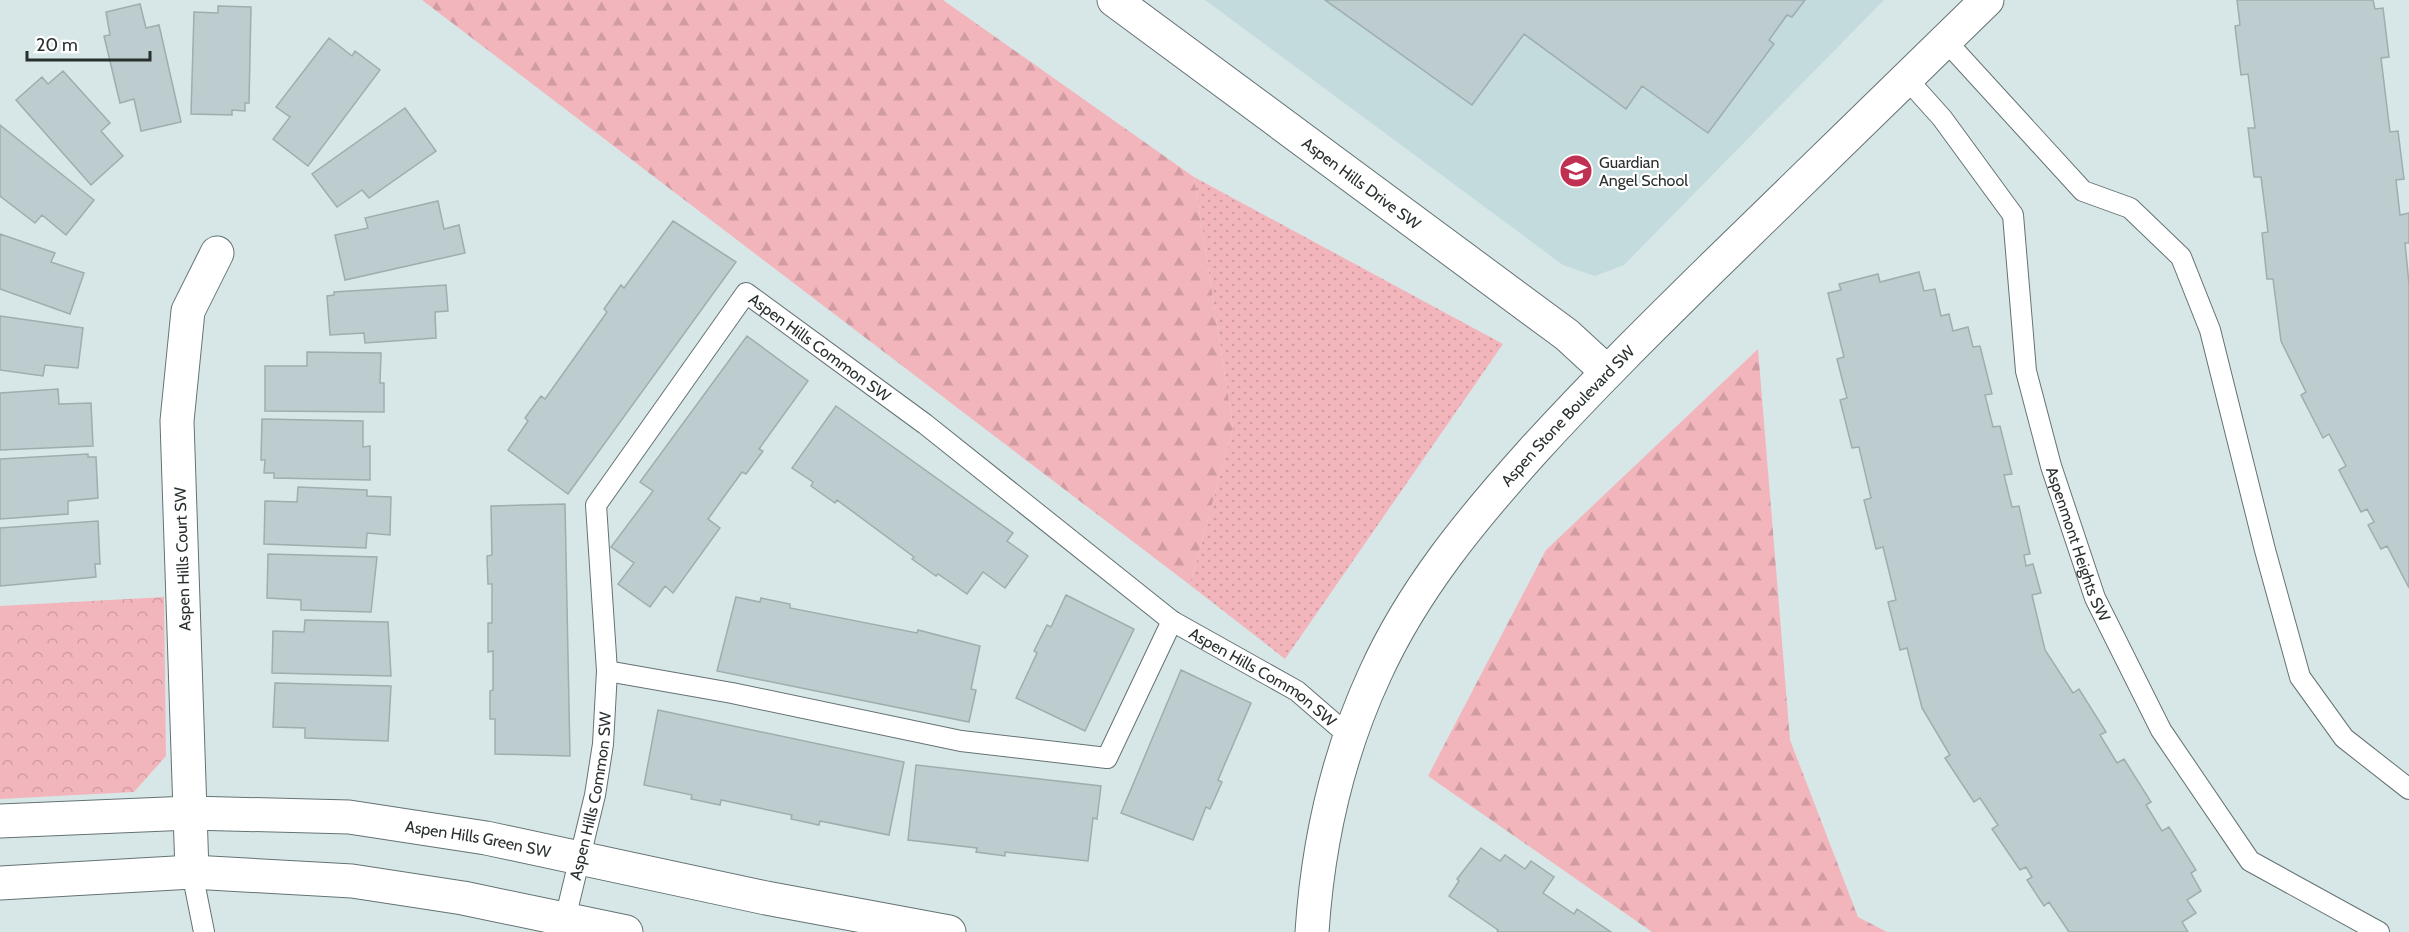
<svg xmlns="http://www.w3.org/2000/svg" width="2409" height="932" viewBox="0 0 2409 932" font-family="Cabin,sans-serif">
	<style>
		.built { fill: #c3dbdd }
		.grass { fill: url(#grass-dots) }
		.forest { fill: url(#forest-firs) }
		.park { fill: url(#park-crowns) }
		.building { fill: #bdccce; stroke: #9eadae; stroke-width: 1.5 }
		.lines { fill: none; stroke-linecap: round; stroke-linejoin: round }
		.service-casing { stroke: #657274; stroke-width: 22 }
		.minor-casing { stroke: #657274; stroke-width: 35 }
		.tertiary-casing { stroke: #657274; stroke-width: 35 }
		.service { stroke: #fff; stroke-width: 20 }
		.minor { stroke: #fff; stroke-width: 33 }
		.tertiary { stroke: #fff; stroke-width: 33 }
		.labels { text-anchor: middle; stroke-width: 4.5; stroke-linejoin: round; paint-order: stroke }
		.poi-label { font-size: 16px; fill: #292f2f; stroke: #fff; text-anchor: start }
		.street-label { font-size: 16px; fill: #292f2f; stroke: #fff }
	</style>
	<defs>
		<pattern id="grass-dots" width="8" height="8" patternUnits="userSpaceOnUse" patternTransform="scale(1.5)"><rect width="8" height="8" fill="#f3b5bc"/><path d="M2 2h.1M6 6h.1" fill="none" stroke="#d09ca2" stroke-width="1.8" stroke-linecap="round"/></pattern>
		<pattern id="forest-firs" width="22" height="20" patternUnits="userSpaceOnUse" patternTransform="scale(1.5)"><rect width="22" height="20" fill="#f3b5bc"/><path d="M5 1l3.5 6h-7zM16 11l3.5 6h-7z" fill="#d09ca2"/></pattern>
		<pattern id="park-crowns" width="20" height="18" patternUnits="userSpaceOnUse" patternTransform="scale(1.5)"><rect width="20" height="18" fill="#f3b5bc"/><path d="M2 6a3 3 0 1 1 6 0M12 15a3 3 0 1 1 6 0" fill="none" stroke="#d09ca2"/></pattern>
	</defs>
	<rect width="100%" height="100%" fill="#d7e7e8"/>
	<path class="built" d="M1205 0H1884L1624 265 1595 276 1563 265Z"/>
	<path class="grass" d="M1194 177 1503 344 1285 659 1190 585 1233 427Z"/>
	<path class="forest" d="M422 0H943L1194 177 1233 427 1190 585Z
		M1758 349 1790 740 1858 917 1887 932H1652L1428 776 1546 550Z"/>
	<path class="park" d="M164 597 166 756 134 792 0 799V606Z"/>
	<path class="building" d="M1325 0H1805L1792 17 1787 15 1769 40 1774 44 1708 133 1642 86 1626 109 1524 34 1472 105Z
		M2237 0H2373L2375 9 2383 8 2389 57 2381 58 2390 132 2398 131 2404 179 2396 180 2400 215 2409 213V243H2405L2409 284V588L2387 546 2381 549 2368 525 2374 522 2367 509 2361 512 2339 470 2346 466 2329 434 2323 438 2301 395 2306 392 2281 341 2273 279H2267L2262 233 2268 232 2261 177H2254L2248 128H2255L2248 74 2241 75 2235 26 2240 25Z
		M140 4 146 28 159 25 181 122 141 131 134 99 120 103 104 36 110 35 106 12Z
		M218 6 251 7 249 103H245V111L232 110V115L191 114 194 12 218 13Z
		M329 38 352 56 355 51 380 70 308 166 273 139 290 117 276 107Z
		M63 71 110 123 101 131 123 156 91 185 16 100 42 77 48 84Z
		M405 108 436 151 369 198 362 190 337 207 312 174Z
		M0 125 94 200 66 235 42 215 35 223 0 196Z
		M438 201 444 229 459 225 465 253 345 280 335 235 368 228 365 218Z
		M673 221 736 262 568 494 508 450 528 421 525 418 541 396 545 399 607 312 604 309 621 285 624 288Z
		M0 234 55 253 51 262 84 273 70 314 0 289Z
		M1919 272 1924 291 1935 289 1941 316 1949 314 1953 331 1968 327 1973 347 1980 346 1992 394 1985 395 1993 427 2000 426 2012 474 2004 475 2012 507 2019 506 2030 554 2024 555 2026 566 2033 564 2041 593 2032 595 2045 650 2073 693 2079 689 2106 732 2100 735 2117 763 2124 759 2151 802 2146 805 2162 831 2169 827 2196 870 2191 873 2201 891 2187 900 2196 913 2182 922 2188 932H2069L2049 902 2044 906 2027 880 2032 877 2026 867 2020 870 1992 829 1998 825 1980 798 1974 802 1945 758 1950 755 1922 708 1907 648 1900 650 1888 602 1896 600 1883 547 1876 549 1864 500 1871 498 1859 447 1852 448 1840 400 1847 398 1837 359 1844 357 1828 293 1841 290 1839 284 1878 274 1880 282Z
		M446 285 448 311 435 312 436 338 365 343 364 333 330 335 327 296 334 295V292Z
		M0 316 83 328 78 368 45 365 43 376 0 370Z
		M747 336 808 381 759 449 763 451 746 474 742 472 708 519 720 528 673 593 665 586 650 607 618 584 634 563 611 547 653 491 640 482Z
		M307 352 381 353 380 383H384V412L265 411V366H307Z
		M58 389 59 404 91 403 93 446 0 450V393Z
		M836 406 1013 533 1007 541 1028 556 1005 588 983 572 967 594 938 574 936 576 912 559 914 557 837 500 835 503 811 486 813 482 792 468Z
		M262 419 363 421V447L370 446V480L274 478V473H264L265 460H261Z
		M88 454V457H96L98 498 68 501V514L0 519V459Z
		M298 487 367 490V496L391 497 390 535 367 533 366 548 264 544 265 501 297 502Z
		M565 504 570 756 495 754V719H490V691L493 690V651L488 652V623H492V584H488L487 556 492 555 491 506Z
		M98 521 100 564H95L96 577 0 586V528Z
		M268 554 377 557 371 612 301 610V600L267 598Z
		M1066 595 1134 629 1085 731 1016 698 1037 653 1034 651 1047 625 1051 627Z
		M736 597 760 602 761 598 790 604V608L917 633 918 630 980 646 971 689 976 690 969 722 717 671Z
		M305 620 388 622 391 676 272 673 273 631 304 632Z
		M1181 670 1251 703 1218 780 1222 782 1210 809 1206 807 1193 840 1121 813Z
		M275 683 391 686 388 741 305 738V728L273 727Z
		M658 710 904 762 889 835 820 821 819 825 791 819 792 815 721 800 720 805 691 799 692 795 644 785Z
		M916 765 1101 786 1097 819 1093 818 1088 861 1005 852V856L976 852 977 848 908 840Z
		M1481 848 1500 861 1505 855 1525 869 1531 861 1554 877 1543 893 1574 914 1577 909 1611 932H1497L1498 930 1449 896 1459 881 1457 879Z"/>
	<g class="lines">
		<defs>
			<g id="service">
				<path d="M1945 40 2083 191 2130 208 2181 257 2210 330 2265 550 2300 677 2344 738 2409 789"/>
				<path id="s1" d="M1907 79 1942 118 2013 215 2026 371 2051 466 2095 598 2161 730 2250 861 2379 932"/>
				<path d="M607 671 732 693 961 741 1107 758 1172 621"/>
				<path d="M192 872 204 932"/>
				<path id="s2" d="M565 919 595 795 603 744 607 671 596 505 746 293 925 424 1172 621 1297 691 1349 736"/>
			</g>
			<g id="minor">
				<path id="s3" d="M1114 0 1567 335 1606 371"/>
				<path id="s4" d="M0 821 190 813 349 817 486 838 766 898 949 932"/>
				<path d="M192 872 177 421 188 311 217 253"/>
				<path d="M0 883 192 872 352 881 463 898 626 932"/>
			</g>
			<g id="tertiary">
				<path id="s5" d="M1312 932C1318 842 1337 756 1375 674 1413 590 1471 520 1532 452 1591 387 1652 327 1715 265 1806 177 1896 88 1987 0"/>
			</g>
		</defs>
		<use href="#service" class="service-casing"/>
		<use href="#minor" class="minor-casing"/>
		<use href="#tertiary" class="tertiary-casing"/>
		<use href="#service" class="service"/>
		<use href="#minor" class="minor"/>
		<use href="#tertiary" class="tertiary"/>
	</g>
	<defs>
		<symbol id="school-disc" viewBox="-11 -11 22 22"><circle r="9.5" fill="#c03053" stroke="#fff"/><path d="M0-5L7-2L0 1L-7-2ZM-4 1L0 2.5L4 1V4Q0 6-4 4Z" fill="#fff"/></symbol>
	</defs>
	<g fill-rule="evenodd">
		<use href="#school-disc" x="1557" y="152" width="38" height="38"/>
	</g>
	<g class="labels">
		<g class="poi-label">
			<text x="1599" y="168">Guardian<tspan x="1599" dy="18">Angel School</tspan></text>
		</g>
		<g class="street-label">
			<text dy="6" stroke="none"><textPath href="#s3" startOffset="308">Aspen Hills Drive SW</textPath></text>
			<text dy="6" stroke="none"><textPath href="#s2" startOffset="770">Aspen Hills Common SW</textPath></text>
			<text dy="6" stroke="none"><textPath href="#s5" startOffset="591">Aspen Stone Boulevard SW</textPath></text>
			<text dy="6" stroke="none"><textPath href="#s1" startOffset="510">Aspenmont Heights SW</textPath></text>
			<text transform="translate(182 559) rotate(-92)" y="6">Aspen Hills Court SW</text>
			<text dy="6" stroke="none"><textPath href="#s2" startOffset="1323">Aspen Hills Common SW</textPath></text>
			<text dy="6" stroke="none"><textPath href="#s2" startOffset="126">Aspen Hills Common SW</textPath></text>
			<text dy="6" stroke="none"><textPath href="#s4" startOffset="480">Aspen Hills Green SW</textPath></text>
		</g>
	</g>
	<path d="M27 51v9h123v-9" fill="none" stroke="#292f2f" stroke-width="3"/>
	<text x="36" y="51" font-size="18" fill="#292f2f" stroke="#ffffff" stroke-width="4.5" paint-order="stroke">20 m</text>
</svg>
